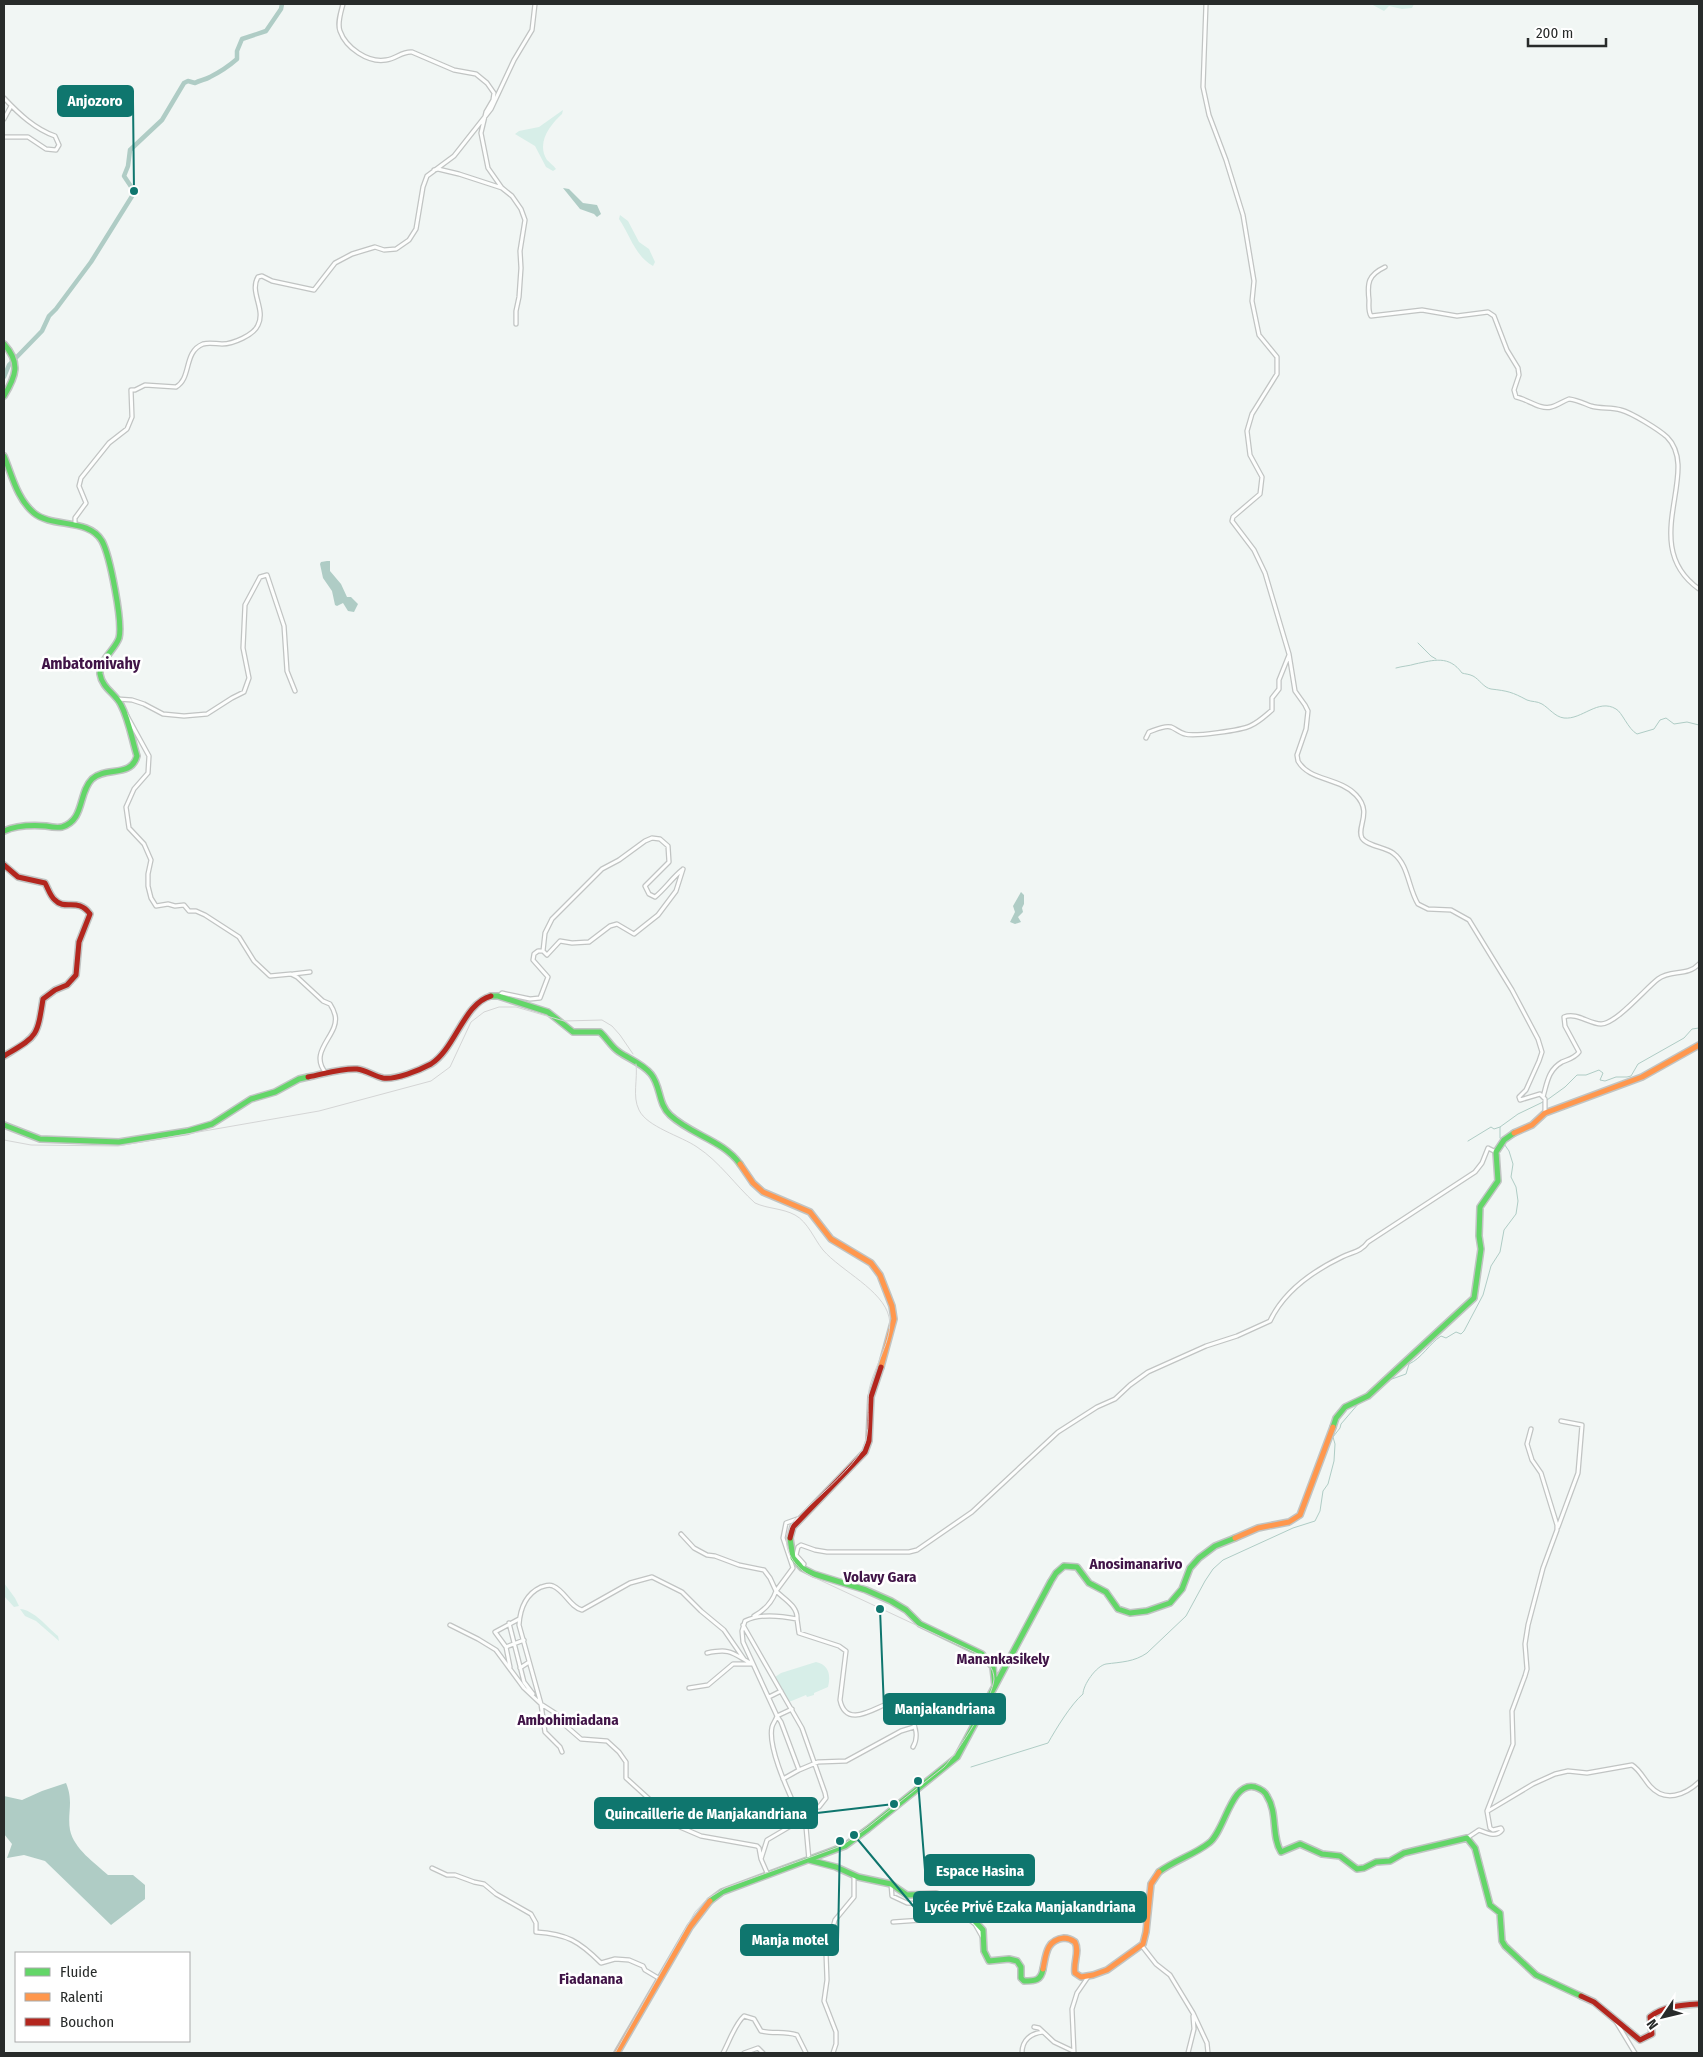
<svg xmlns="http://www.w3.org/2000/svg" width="1703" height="2057" viewBox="0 0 1703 2057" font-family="'Fira Sans Condensed',sans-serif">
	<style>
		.green { fill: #d7eee8 }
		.water { fill: #afccc5 }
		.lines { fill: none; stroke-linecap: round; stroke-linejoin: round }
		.stream { stroke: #afccc5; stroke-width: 1 }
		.river { stroke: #afccc5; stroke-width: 4.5 }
		.street-casing { stroke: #c1c4c3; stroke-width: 5.5 }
		.fast-casing { stroke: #c1c4c3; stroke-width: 8 }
		.slow-casing { stroke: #c1c4c3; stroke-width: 8 }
		.jam-casing { stroke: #c1c4c3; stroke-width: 8 }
		.street { stroke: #fdfefd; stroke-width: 3 }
		.fast { stroke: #63d668; stroke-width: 5 }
		.slow { stroke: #ff974d; stroke-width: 5 }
		.jam { stroke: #b3261e; stroke-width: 5 }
		.rail { stroke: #d4d5d5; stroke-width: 1 }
		.labels { text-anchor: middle; stroke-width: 5; stroke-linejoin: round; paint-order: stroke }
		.neighbourhood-label { font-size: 15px; font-weight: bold; fill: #401447; stroke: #fff }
		.quarter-label { font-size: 16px; font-weight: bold; fill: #401447; stroke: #fff }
		.leader { fill: none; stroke: #0f766e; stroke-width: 2 }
		.callout-dot { fill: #0f766e; stroke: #fff; stroke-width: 2 }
		.callout { fill: #0f766e; stroke: #0f766e; stroke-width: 2 }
		.callout-label { font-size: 15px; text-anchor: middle; font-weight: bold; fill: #fff }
	</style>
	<rect width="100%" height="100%" fill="#f1f6f4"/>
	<path class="green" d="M1371 4H1414L1412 8 1402 9 1389 6 1384 11Z
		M563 110 562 114C550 125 536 143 547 160 550 163 553 165 556 169L553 171 546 167 535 146 515 134 519 131 539 127Z
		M620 215 628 221 639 242 649 249 655 262 653 266C635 256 630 235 619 219Z
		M4 1583 15 1598 19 1606 14 1607 4 1596Z
		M20 1609C34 1610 47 1627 58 1636L59 1641 36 1621 25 1616Z
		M816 1662C829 1665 831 1675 828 1687L814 1693V1695L807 1697 806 1695 789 1702 775 1677 781 1673Z"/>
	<path class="water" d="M563 188 569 189 583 203 597 205 601 214 597 217 594 214 580 209Z
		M327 561H330V571L341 584 347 597H351L358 604 354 612 348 611 343 603 337 606 335 605 332 591 323 578 320 564 321 562Z
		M1021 892 1024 895V904L1022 908 1023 912 1018 917 1021 922 1015 924 1010 922 1015 912 1013 906Z
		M66 1783C74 1802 67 1813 70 1830 74 1849 95 1863 108 1875H133L145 1885V1899L111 1925 45 1861 24 1855 7 1858 12 1844 4 1834V1796L22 1800 42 1791Z"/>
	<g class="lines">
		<path class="stream" d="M1418 643 1431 656 1436 659
			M1396 668C1403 666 1409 666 1415 664 1434 660 1449 655 1462 673 1465 674 1469 674 1473 676 1479 679 1484 688 1491 689 1508 691 1512 692 1527 700 1532 702 1537 701 1542 704 1549 708 1555 717 1564 718 1582 720 1598 698 1616 709 1622 712 1628 729 1637 734L1654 729 1660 720 1666 718 1674 724 1687 722 1699 725
			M1547 1100 1565 1087 1577 1075H1586L1599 1070 1603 1073 1600 1080 1605 1081 1616 1077H1627L1631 1076 1638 1064 1684 1038 1692 1029 1699 1028
			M1468 1141 1491 1127 1494 1129 1500 1127
			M1369 1398 1389 1380 1406 1374 1409 1364C1422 1358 1429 1344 1441 1336L1446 1338 1456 1332 1461 1334 1464 1331 1483 1295 1491 1266 1500 1252 1504 1230 1516 1214 1518 1201 1516 1187 1511 1177 1513 1164 1509 1151 1500 1138V1127L1518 1114 1543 1102
			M971 1767 1048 1743C1056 1729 1071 1704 1083 1694 1083 1685 1096 1666 1106 1664 1121 1662 1134 1662 1147 1653L1186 1616 1205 1581 1213 1569 1223 1560 1293 1528 1315 1521 1320 1511 1323 1491 1328 1484 1334 1461 1335 1444 1333 1437 1340 1428 1341 1424 1359 1403"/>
		<path class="river" d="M4 377 9 365 42 331 49 316 56 309 91 262 134 193V191L124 176 128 166 130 150 162 120 184 83 188 81 195 83C200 80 205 80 210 77 220 72 229 66 237 59V51L242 39 266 31 281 9 282 4"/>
		<defs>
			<path id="street" d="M343 4C341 12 337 23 340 31 346 48 368 63 386 60 396 59 402 51 412 52L454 70 476 74 487 83 494 93 493 100 486 112 481 133 488 168 502 188
				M1206 4 1203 87 1209 115 1226 160 1243 215 1254 281 1252 301 1259 335 1277 357V374L1252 414 1247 431 1250 455 1262 477 1260 494 1233 517 1232 521 1254 550 1265 573 1289 654 1295 691 1305 705 1308 711 1306 729 1297 755 1298 761C1309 781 1339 777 1356 795 1373 813 1356 827 1362 838 1367 846 1385 847 1393 853 1409 865 1408 888 1418 904L1428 909 1451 910 1469 920 1512 990 1538 1039 1542 1052 1539 1061 1526 1090 1519 1097 1520 1100 1540 1094 1545 1099V1113
				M4 98C19 114 35 129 55 136L59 145 56 150 46 149 28 137H4
				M4 119 11 106
				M434 170 438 169 459 174 502 188 512 196 521 209 525 220 520 251 521 268 519 297 516 311V324
				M1385 267C1368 275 1367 283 1369 300 1369 306 1368 311 1371 316L1422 310 1457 316 1488 312 1494 316 1507 350 1518 368 1519 375 1514 390 1516 397C1527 399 1540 410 1551 407 1557 406 1563 401 1569 399 1577 400 1583 403 1591 406 1601 409 1611 407 1621 410 1632 413 1658 429 1667 437 1702 472 1637 545 1699 589
				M75 525V518L86 503 79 486 81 478 109 443 127 429 132 417 131 390H135L145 385 176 387C192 378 183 352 203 344 210 342 216 344 222 344 233 344 254 335 258 325 266 309 249 292 258 277L262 276 272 281 314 290 335 263 352 254 375 247 384 250 396 249 409 240 416 229 423 187 427 176 454 156 491 109 514 60 532 30 535 4
				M117 699 132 700 144 704 163 714 184 716 207 714 232 698 244 692 249 678 243 648 245 605 260 577 267 575 284 626 287 671 295 691
				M126 714 149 756 148 773 134 789 126 807 129 828 144 844 151 860 148 874V886L151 898 156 906 168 904 175 906 184 905 189 911H196L205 915 239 937 254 961 270 976 291 974 297 977 323 1001 330 1004C332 1007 334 1011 335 1015 340 1035 307 1051 326 1073
				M1146 738 1149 732C1155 730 1164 725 1171 727 1176 729 1180 733 1185 734 1194 737 1242 730 1250 726 1259 722 1265 716 1272 710V698L1279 689V680L1289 655
				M543 951 545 933 552 919 602 869 619 860 645 841 652 838 660 839 668 846 669 862 645 886 649 894 655 897C665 889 672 878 682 870
				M293 974 310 972
				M499 996 502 993 530 999 540 998 548 977 533 960 534 954 538 951H543L547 955 560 941 572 943 589 942 610 926 617 924 634 934 658 915 676 891 683 869
				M1543 1097C1547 1083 1548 1070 1562 1062 1569 1059 1575 1058 1579 1052L1565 1026 1564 1017C1577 1012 1589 1024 1601 1024 1616 1024 1646 988 1658 979 1671 969 1687 977 1699 964
				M1558 1527 1578 1473 1582 1425 1561 1421
				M681 1534 694 1548 707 1555 715 1556 739 1565 764 1570 770 1578 776 1591C772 1603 765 1610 754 1616
				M802 1568 804 1564 796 1555 798 1547 801 1545 815 1550 827 1552H909L917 1550 972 1512 1058 1432 1097 1407 1115 1399 1130 1385 1148 1372 1206 1346 1237 1336 1270 1321C1284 1291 1313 1271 1342 1257 1352 1252 1361 1252 1368 1242L1475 1172 1482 1163 1488 1148 1496 1152
				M797 1619 799 1633 839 1646 846 1651 840 1700C846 1729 874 1708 889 1703 907 1705 923 1730 913 1747
				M509 1623 524 1682 533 1694
				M450 1625 478 1639 496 1650 524 1688 541 1704 545 1732 560 1747 562 1752
				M743 1625 802 1728 825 1793 826 1798 819 1807H795
				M506 1647 524 1640
				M707 1653C731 1648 732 1653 752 1664
				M744 1659 724 1630 701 1611 682 1592 652 1577 630 1583 582 1610C570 1607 565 1591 553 1586 549 1584 545 1586 541 1587 526 1594 520 1609 519 1625L541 1704 555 1713 566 1726 581 1739 607 1741 619 1752 626 1762V1778L680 1827 701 1836 757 1846 759 1848 761 1859
				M510 1667 506 1647 495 1632 519 1619
				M520 1668 529 1662
				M689 1688 708 1685 733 1664H753
				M769 1697 781 1691
				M799 1770 818 1762 846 1761 901 1731 914 1727
				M783 1779 799 1770 781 1722 777 1716 792 1709
				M1488 1811 1533 1784 1555 1774 1568 1771 1587 1773 1632 1765C1639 1769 1644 1779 1650 1786 1665 1803 1685 1795 1699 1782
				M801 1820 806 1827 809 1860
				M1467 1838 1479 1830C1487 1833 1496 1838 1502 1830L1501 1828 1493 1830 1490 1828 1487 1811 1513 1744 1512 1711 1525 1676 1527 1669 1525 1644 1528 1625 1543 1568 1557 1530V1525L1541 1473 1532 1460 1527 1444 1531 1429
				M432 1868 447 1875H455L474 1882 484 1884 496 1894 531 1914 536 1923V1932C567 1934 579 1941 601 1963L615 1959 629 1960 643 1966 645 1970 660 1979
				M768 1875 761 1859 767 1840 801 1820C792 1799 767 1749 772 1727 773 1723 776 1720 777 1716L743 1642 742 1631 745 1621C760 1613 782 1616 797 1619 798 1606 784 1599 776 1591L793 1568 783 1538 786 1523 800 1518
				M891 1884 892 1896 907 1903 950 1905 975 1924 984 1940
				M893 1922 922 1920 932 1915 954 1910
				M1142 1946 1156 1964 1170 1975 1193 2013 1207 2043 1208 2053
				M1615 2020 1635 2053
				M1034 2027 1039 2028 1054 2042 1073 2051
				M723 2053C729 2042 735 2024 744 2016L754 2019 761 2031C774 2034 784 2031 797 2035L806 2053
				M744 2053 758 2048 763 2053
				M833 2053 836 2044V2032L824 2001 827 1980 826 1953 835 1920 854 1897V1876
				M1022 2053C1022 2040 1031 2033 1043 2032
				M1074 2053 1072 2009 1077 1993 1088 1977
				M1188 2053 1194 2029 1193 2016"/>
			<path id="fast" d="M4 344C21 363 16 376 4 396
				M4 456C12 475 17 499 34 513 52 528 89 518 102 541 110 556 123 622 119 638 115 650 99 660 100 674 102 688 116 694 121 705 129 720 132 740 137 756 131 778 106 766 92 779 78 793 85 820 62 827 57 828 51 827 46 826 32 825 17 825 4 831
				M491 996H498L548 1012 573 1032H600C607 1038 611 1047 619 1052 629 1059 642 1063 651 1074 661 1086 658 1104 670 1115 691 1135 723 1140 740 1164
				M4 1125 40 1139 119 1142 188 1131 212 1124 251 1099 275 1092 299 1079 308 1077
				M1333 1427 1336 1418 1345 1407 1368 1396 1474 1298 1481 1249 1479 1236 1480 1207 1498 1181 1496 1152 1504 1140 1514 1133
				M995 1686 1051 1581 1056 1573 1064 1566 1077 1567 1089 1583 1106 1592 1118 1609 1130 1613 1147 1611 1170 1603 1182 1589 1190 1568 1199 1558 1215 1546 1235 1538
				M809 1860 836 1867 858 1877 891 1884 907 1895 936 1894 956 1901 983 1930 984 1951 989 1961 1009 1959 1017 1961 1021 1967V1978L1024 1981C1035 1981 1041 1981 1043 1969
				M1159 1872C1175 1860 1194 1855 1209 1843 1225 1831 1231 1781 1255 1787 1261 1789 1265 1791 1267 1796 1278 1813 1271 1836 1281 1852L1300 1844 1322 1854 1340 1856 1357 1869 1364 1868 1376 1862 1390 1861 1404 1853 1467 1838 1475 1848 1490 1905 1500 1913 1502 1941 1505 1946 1536 1975 1581 1996
				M710 1901 722 1892 845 1846 868 1829 957 1757 995 1686 993 1667 982 1654 920 1624 906 1610 891 1601 866 1590 814 1574 802 1568 793 1558 790 1538"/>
			<path id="slow" d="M1514 1133 1532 1125 1545 1113 1642 1077 1699 1045
				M740 1164 753 1183 763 1192 810 1212 831 1239 871 1263 880 1275 892 1306 894 1319 881 1367
				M1235 1538 1258 1528 1289 1522 1300 1515 1333 1427
				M1043 1969C1046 1955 1046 1940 1064 1938 1069 1938 1071 1939 1075 1942 1080 1952 1073 1962 1075 1973L1081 1977 1093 1975 1107 1970 1143 1944 1146 1932 1151 1884 1159 1872
				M617 2053 690 1927 710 1901"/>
			<path id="jam" d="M4 865 18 877 45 883C48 888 50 896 55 900 65 911 78 897 90 914L79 942 76 975 67 985 55 990 43 999C37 1038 37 1036 4 1056
				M308 1077C324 1074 341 1068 357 1069 366 1070 374 1076 383 1078 395 1080 420 1070 431 1064 455 1049 464 1003 491 996
				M790 1538 793 1527 865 1452 869 1441 871 1397 881 1367
				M1581 1996 1594 2002 1640 2040 1652 2034 1650 2017C1663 2006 1683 2005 1699 2004"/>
		</defs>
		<use href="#street" class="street-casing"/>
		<use href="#fast" class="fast-casing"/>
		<use href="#slow" class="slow-casing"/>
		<use href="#jam" class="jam-casing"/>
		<use href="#street" class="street"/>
		<use href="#fast" class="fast"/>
		<use href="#slow" class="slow"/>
		<use href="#jam" class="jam"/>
		<path class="rail" d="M4 1140 31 1145 118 1146 319 1111 431 1081 450 1067 471 1022 484 1012 499 1007H516L564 1021 602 1020 612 1026 620 1035 633 1054
			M615 2053 695 1912 707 1899 725 1888 841 1846 867 1828 944 1767C958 1752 993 1698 994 1679 994 1668 986 1660 978 1654L809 1575C793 1566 780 1546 790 1527 794 1518 803 1512 810 1505 825 1491 852 1467 862 1450 872 1432 866 1409 869 1390 873 1368 894 1338 889 1317 883 1290 841 1271 823 1250 814 1239 808 1222 795 1215 782 1208 768 1209 755 1203 735 1185 720 1162 697 1147 681 1136 647 1127 639 1110 632 1096 638 1079 636 1064"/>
	</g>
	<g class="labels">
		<g class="neighbourhood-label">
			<text x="1136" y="1569">Anosimanarivo</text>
			<text x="880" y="1582">Volavy Gara</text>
			<text x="1003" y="1664">Manankasikely</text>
			<text x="568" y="1725">Ambohimiadana</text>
			<text x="591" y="1984">Fiadanana</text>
		</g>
		<g class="quarter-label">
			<text x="91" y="669">Ambatomivahy</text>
		</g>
	</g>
	<path class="leader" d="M134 191L133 101M880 1609L884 1709M894 1804L817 1813M918 1781L925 1870M854 1835L914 1907M840 1841L838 1940"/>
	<g class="callout-dot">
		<circle cx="134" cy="191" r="5"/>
		<circle cx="880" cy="1609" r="5"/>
		<circle cx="894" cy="1804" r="5"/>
		<circle cx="918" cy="1781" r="5"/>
		<circle cx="854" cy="1835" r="5"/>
		<circle cx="840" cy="1841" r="5"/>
	</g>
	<g class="callout">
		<rect x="58" y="86" width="75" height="30" rx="5"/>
		<rect x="884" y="1694" width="121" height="30" rx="5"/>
		<rect x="595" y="1798" width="222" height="30" rx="5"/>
		<rect x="925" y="1855" width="109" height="30" rx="5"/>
		<rect x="914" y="1892" width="232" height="30" rx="5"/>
		<rect x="741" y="1925" width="97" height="30" rx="5"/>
	</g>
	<g class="callout-label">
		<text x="95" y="106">Anjozoro</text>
		<text x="945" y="1714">Manjakandriana</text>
		<text x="706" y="1819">Quincaillerie de Manjakandriana</text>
		<text x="980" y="1876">Espace Hasina</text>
		<text x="1030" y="1912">Lycée Privé Ezaka Manjakandriana</text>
		<text x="790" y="1945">Manja motel</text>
	</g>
	<rect width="1703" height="2057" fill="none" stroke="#282b2a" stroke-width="10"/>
	<rect x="15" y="1952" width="175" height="90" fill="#ffffff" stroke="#a9aaaa"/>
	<rect x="25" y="1968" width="25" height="8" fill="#63d668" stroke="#a9aaaa"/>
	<text x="60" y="1977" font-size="15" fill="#282b2a">Fluide</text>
	<rect x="25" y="1993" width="25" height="8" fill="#ff974d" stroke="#a9aaaa"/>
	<text x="60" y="2002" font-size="15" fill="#282b2a">Ralenti</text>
	<rect x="25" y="2018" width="25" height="8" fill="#b3261e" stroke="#a9aaaa"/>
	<text x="60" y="2027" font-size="15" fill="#282b2a">Bouchon</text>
	<g transform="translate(1663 2017) rotate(235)" stroke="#ffffff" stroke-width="4" paint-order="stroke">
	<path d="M0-4L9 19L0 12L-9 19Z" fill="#282b2a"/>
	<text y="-8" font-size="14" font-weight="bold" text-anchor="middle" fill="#282b2a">N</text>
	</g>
	<path d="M1528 38v8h78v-8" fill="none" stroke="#282b2a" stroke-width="2.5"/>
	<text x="1536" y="38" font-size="15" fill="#282b2a" stroke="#ffffff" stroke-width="4" paint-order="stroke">200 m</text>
</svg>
